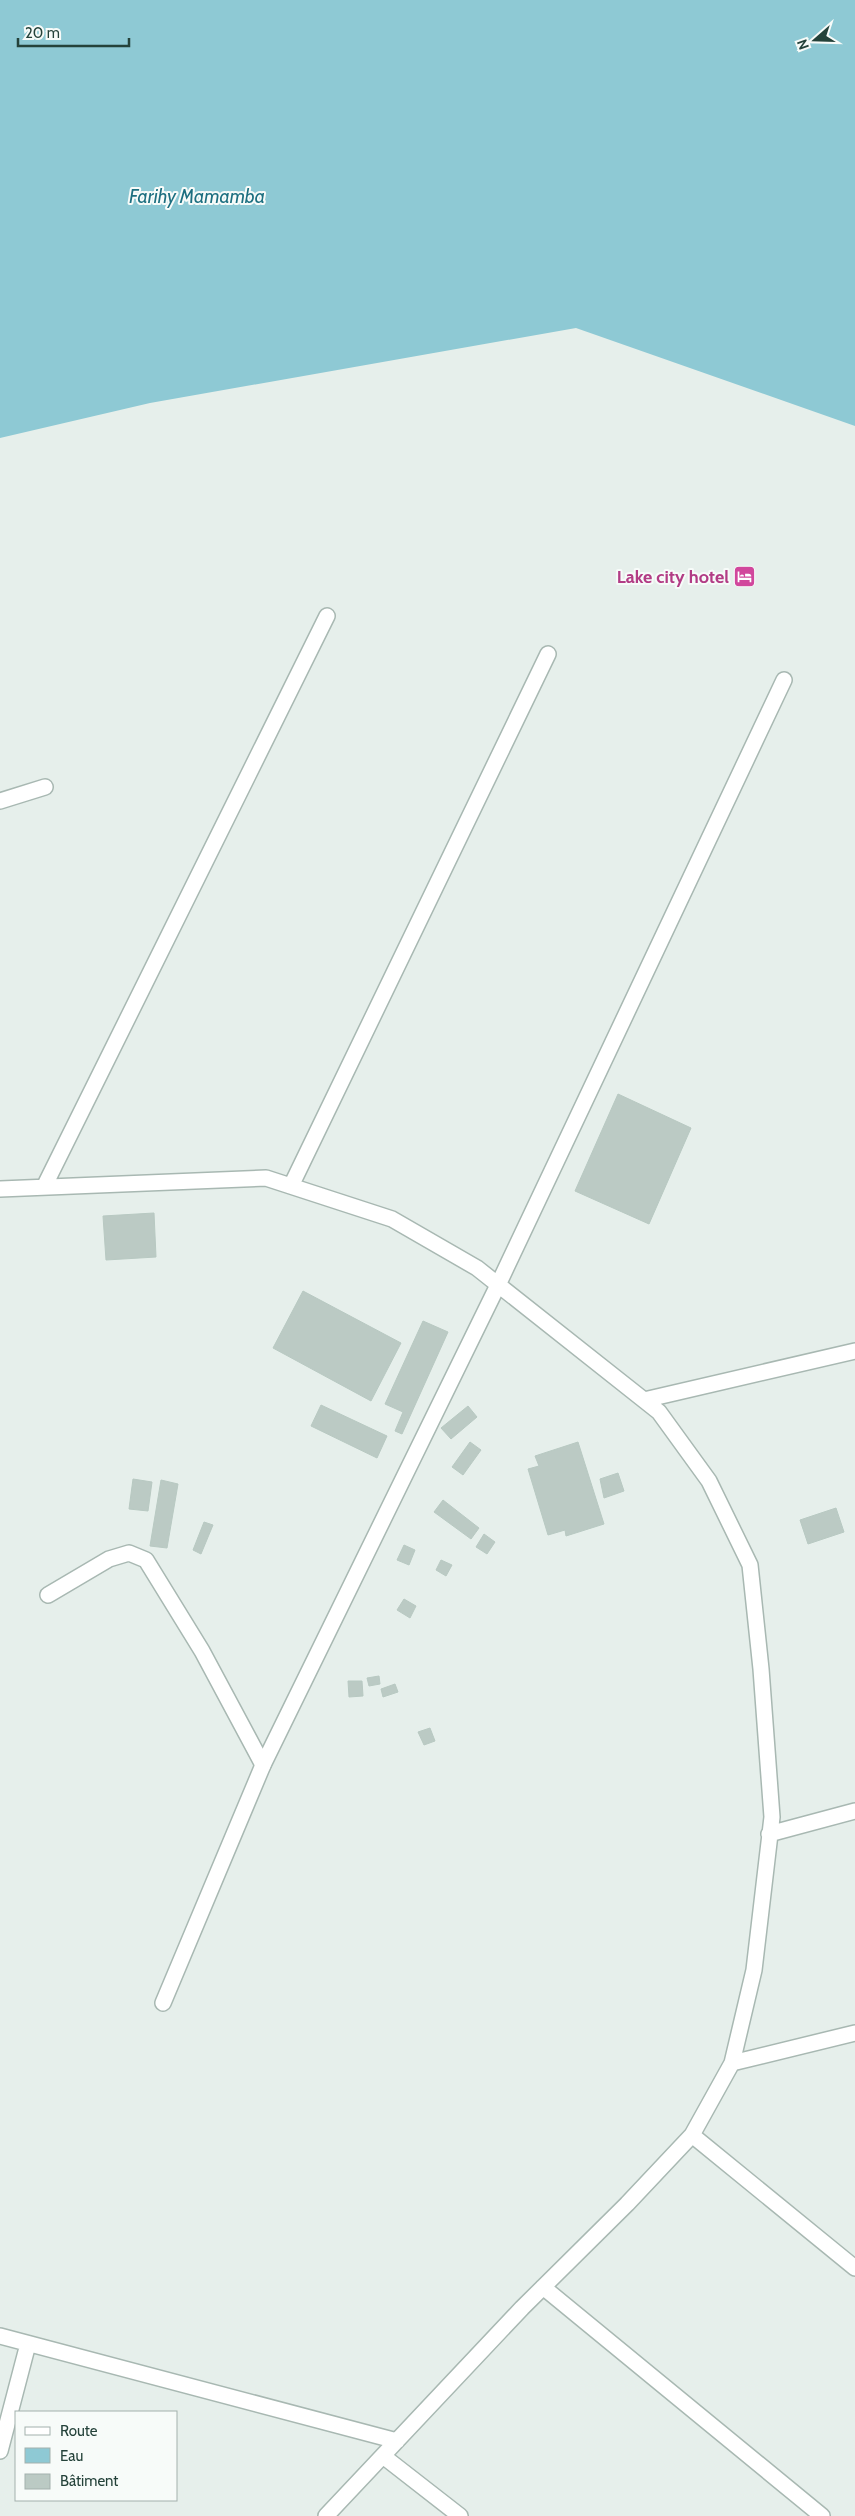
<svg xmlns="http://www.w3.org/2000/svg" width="855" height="2516" viewBox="0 0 855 2516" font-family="Cabin,sans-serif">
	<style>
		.water { fill: #8ec9d4 }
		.building { fill: #bbcac4; stroke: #b8c9c2 }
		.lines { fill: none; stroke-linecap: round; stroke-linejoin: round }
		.service-casing { stroke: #a8b8b2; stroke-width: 18 }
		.minor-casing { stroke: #a8b8b2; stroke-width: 18 }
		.service { stroke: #fff; stroke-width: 15 }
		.minor { stroke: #fff; stroke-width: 15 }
		.labels { text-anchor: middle; stroke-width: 4; stroke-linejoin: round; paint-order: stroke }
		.hotel-label { font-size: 18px; font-weight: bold; fill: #b23c85; stroke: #f7fbf9; text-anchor: end }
		.water-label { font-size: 19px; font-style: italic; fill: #1c6f80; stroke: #f7fbf9 }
	</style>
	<rect width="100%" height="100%" fill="#e6efeb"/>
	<path class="water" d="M0 0H855V426L576 328 150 403 0 438Z"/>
	<path class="building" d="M618 1094 691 1128 649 1224 575 1191Z
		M154 1213 156 1257 106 1260 103 1216Z
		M303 1291 401 1343 371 1401 273 1348Z
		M423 1321 448 1332 402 1434 395 1431 403 1412 385 1404Z
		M321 1405 387 1436 377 1458 311 1426Z
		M468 1406 477 1417 451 1439 441 1428Z
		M470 1442 481 1450 463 1475 452 1467Z
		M578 1442 604 1524 566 1536 565 1530 548 1535 528 1469 539 1466 535 1456Z
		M618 1473 624 1491 604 1498 600 1479Z
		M133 1479 152 1482 148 1511 129 1509Z
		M161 1480 178 1484 167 1548 150 1546Z
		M443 1500 479 1528 471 1539 434 1512Z
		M836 1508 844 1532 808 1544 800 1520Z
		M204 1522 213 1525 201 1554 193 1550Z
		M484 1534 495 1542 487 1554 476 1547Z
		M404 1545 415 1550 409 1565 397 1560Z
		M441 1560 452 1565 446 1576 436 1570Z
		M404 1599 416 1606 410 1618 397 1610Z
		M379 1676 380 1684 369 1686 367 1678Z
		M348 1681H362L363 1696 349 1697Z
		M395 1684 398 1692 383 1697 381 1689Z
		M430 1728 435 1741 424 1745 418 1732Z"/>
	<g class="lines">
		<defs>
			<path id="service" d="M48 1595 109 1559 129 1553 146 1560 202 1651 263 1765"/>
			<path id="minor" d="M0 801 45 787
				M291 1186 548 654
				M44 1187 327 616
				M0 1189 266 1178 392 1219 477 1268 659 1412 709 1481 750 1565 761 1669 772 1817 754 1970 732 2063 692 2135 627 2204 522 2308 326 2516
				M644 1400 855 1351
				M769 1834 855 1811
				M163 2003 263 1765 498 1285 784 680
				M732 2063 855 2033
				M692 2135 855 2268
				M543 2287 822 2516
				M0 2336 397 2441
				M0 2451 28 2344
				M383 2456 460 2516"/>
		</defs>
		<use href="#service" class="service-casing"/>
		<use href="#minor" class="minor-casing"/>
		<use href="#service" class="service"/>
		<use href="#minor" class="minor"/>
	</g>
	<defs>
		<symbol id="hotel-square" viewBox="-11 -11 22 22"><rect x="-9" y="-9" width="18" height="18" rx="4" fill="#d1479c" stroke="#f7fbf9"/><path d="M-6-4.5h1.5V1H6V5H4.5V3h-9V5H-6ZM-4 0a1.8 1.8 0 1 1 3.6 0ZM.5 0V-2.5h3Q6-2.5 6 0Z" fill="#fff"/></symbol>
	</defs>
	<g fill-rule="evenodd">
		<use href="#hotel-square" x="732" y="564" width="25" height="25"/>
	</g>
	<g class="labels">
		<g class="hotel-label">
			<text x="729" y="583">Lake city hotel</text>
		</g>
		<g class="water-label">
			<text x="197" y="203">Farihy Mamamba</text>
		</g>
	</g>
	<rect x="15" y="2411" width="162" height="90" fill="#f7fbf9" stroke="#a3b1ad"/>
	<rect x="25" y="2427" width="25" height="8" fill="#ffffff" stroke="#a3b1ad"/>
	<text x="60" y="2436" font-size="15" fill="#24423a">Route</text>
	<rect x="25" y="2448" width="25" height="15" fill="#8ec9d4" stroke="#a3b1ad"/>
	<text x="60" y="2461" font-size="15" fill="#24423a">Eau</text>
	<rect x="25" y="2474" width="25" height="15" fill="#bbcac4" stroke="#a3b1ad"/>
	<text x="60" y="2486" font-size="15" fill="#24423a">Bâtiment</text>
	<g transform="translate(815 40) rotate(250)" stroke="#f7fbf9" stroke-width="4" paint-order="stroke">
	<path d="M0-4L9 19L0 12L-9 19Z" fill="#24423a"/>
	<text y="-8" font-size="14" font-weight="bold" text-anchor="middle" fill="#24423a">N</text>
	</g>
	<path d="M18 38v8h111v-8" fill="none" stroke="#24423a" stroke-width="2.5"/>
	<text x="25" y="38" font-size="15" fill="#24423a" stroke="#f7fbf9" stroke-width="4" paint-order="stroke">20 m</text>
</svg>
